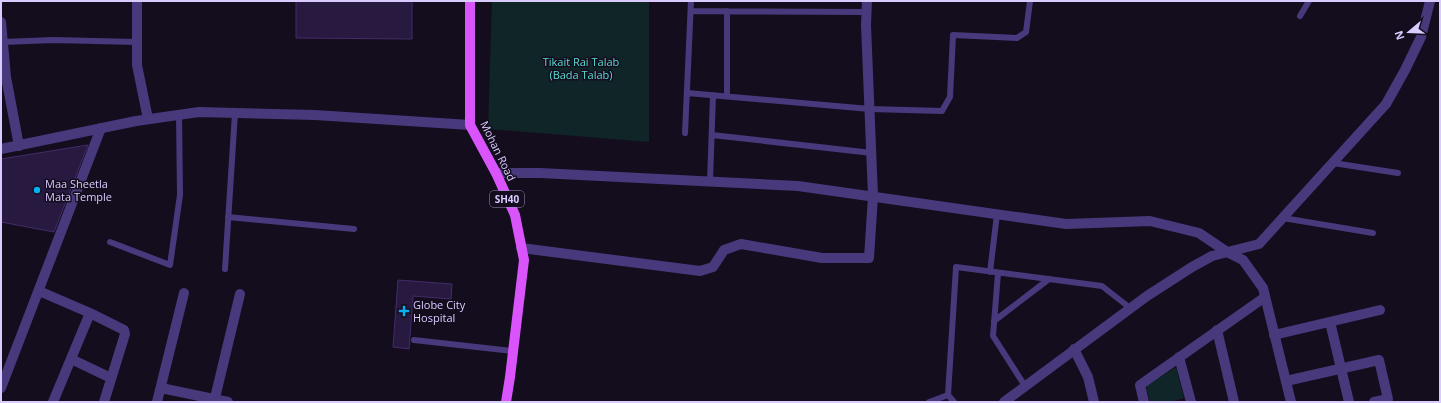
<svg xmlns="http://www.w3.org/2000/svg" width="1441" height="403" viewBox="0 0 1441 403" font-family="'Open Sans',sans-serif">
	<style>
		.green { fill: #102528 }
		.building { fill: #27193f; stroke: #432c6a }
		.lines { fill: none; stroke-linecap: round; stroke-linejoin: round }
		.service { stroke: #47397c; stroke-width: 6 }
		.minor { stroke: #47397c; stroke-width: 10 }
		.tertiary { stroke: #47397c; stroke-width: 10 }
		.primary { stroke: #d955fb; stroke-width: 10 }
		.poi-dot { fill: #06afef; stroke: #130d1e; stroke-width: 1.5 }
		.labels { text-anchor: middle; stroke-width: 3; stroke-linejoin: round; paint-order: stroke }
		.shield { fill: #130d1e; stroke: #9e92bb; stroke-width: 1 }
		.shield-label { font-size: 10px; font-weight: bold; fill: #dacbfe }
		.park-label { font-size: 11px; fill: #5adbd1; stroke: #130d1e }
		.street-label { font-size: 11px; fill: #dacbfe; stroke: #130d1e }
		.poi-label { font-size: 11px; fill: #dacbfe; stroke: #130d1e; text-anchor: start }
	</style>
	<rect width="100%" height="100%" fill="#130d1e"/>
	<path class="green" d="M492 1H649V142L488 129Z
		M1176 367 1184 398 1170 402H1150L1146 386Z"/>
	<path class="building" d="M296 1H412V39L296 38Z
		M88 145 54 232 1 222V159Z
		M398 280 452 284 451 299 413 296 409 349 393 347Z"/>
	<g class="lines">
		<path class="service" d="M691 11 866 12
			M727 11V96
			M1300 16 1309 1
			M3 42 53 40 137 42
			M687 93 870 109 942 111 950 97 953 35 1017 38 1026 32 1030 1
			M685 133 691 1
			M712 135 872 153
			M1333 163 1398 173
			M710 182 713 95
			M228 217 354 229
			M1283 218 1373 233
			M110 242 170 265 180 195 179 115
			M225 269 235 113
			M990 272 997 214
			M998 273 993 336 1025 386
			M994 321 1049 279
			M414 340 513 351
			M929 402 948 395
			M954 402 948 395 956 267 1102 286 1130 308"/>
		<path class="minor" d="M137 1V65L148 119
			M1 22 6 77 19 146
			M521 248 700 271 713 267 724 250 741 244 822 258H869L873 196 866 25 867 1
			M39 291 90 313 124 330 125 334 104 402
			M1330 322 1349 402
			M1217 330 1234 402
			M1274 335 1380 310
			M1074 349 1088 377 1094 402
			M1179 357 1191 402
			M71 359 111 378
			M1286 381 1379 360 1388 399 1374 402
			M1 388 101 128
			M161 388 228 402
			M53 402 90 313
			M157 402 184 293
			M214 402 240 294
			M1144 402 1140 385 1265 297"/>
		<path class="tertiary" d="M1 149 136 121 199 112 315 115 470 125
			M496 173H540L798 186 1066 224 1150 221 1199 233 1227 252 1243 260 1263 288 1291 402
			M1004 402 1147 296 1192 267 1212 256 1259 244 1386 104 1405 70 1421 37 1430 1"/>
		<path class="primary" d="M470 1V125L496 173 515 215 524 260 510 377 506 402"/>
	</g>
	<g class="poi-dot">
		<circle cx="37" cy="190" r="4"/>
		<path d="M402 305h4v4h4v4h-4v4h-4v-4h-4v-4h4z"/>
	</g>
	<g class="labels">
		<rect class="shield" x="490" y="191" width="34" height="16" rx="3"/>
		<g class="shield-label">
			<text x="507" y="203">SH40</text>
		</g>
		<g class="park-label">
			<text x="581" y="66">Tikait Rai Talab<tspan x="581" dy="13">(Bada Talab)</tspan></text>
		</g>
		<g class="street-label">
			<text transform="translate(498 151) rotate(64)" y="4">Mohan Road</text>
		</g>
		<g class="poi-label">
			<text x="45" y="188">Maa Sheetla<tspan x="45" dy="13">Mata Temple</tspan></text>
			<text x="413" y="309">Globe City<tspan x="413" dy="13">Hospital</tspan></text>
		</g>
	</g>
	<rect width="1441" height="403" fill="none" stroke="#dacbfe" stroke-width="4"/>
	<g transform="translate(1409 32) rotate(251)" stroke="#130d1e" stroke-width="3" paint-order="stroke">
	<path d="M0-3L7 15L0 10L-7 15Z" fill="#dacbfe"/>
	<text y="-6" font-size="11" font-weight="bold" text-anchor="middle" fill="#dacbfe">N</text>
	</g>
</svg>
